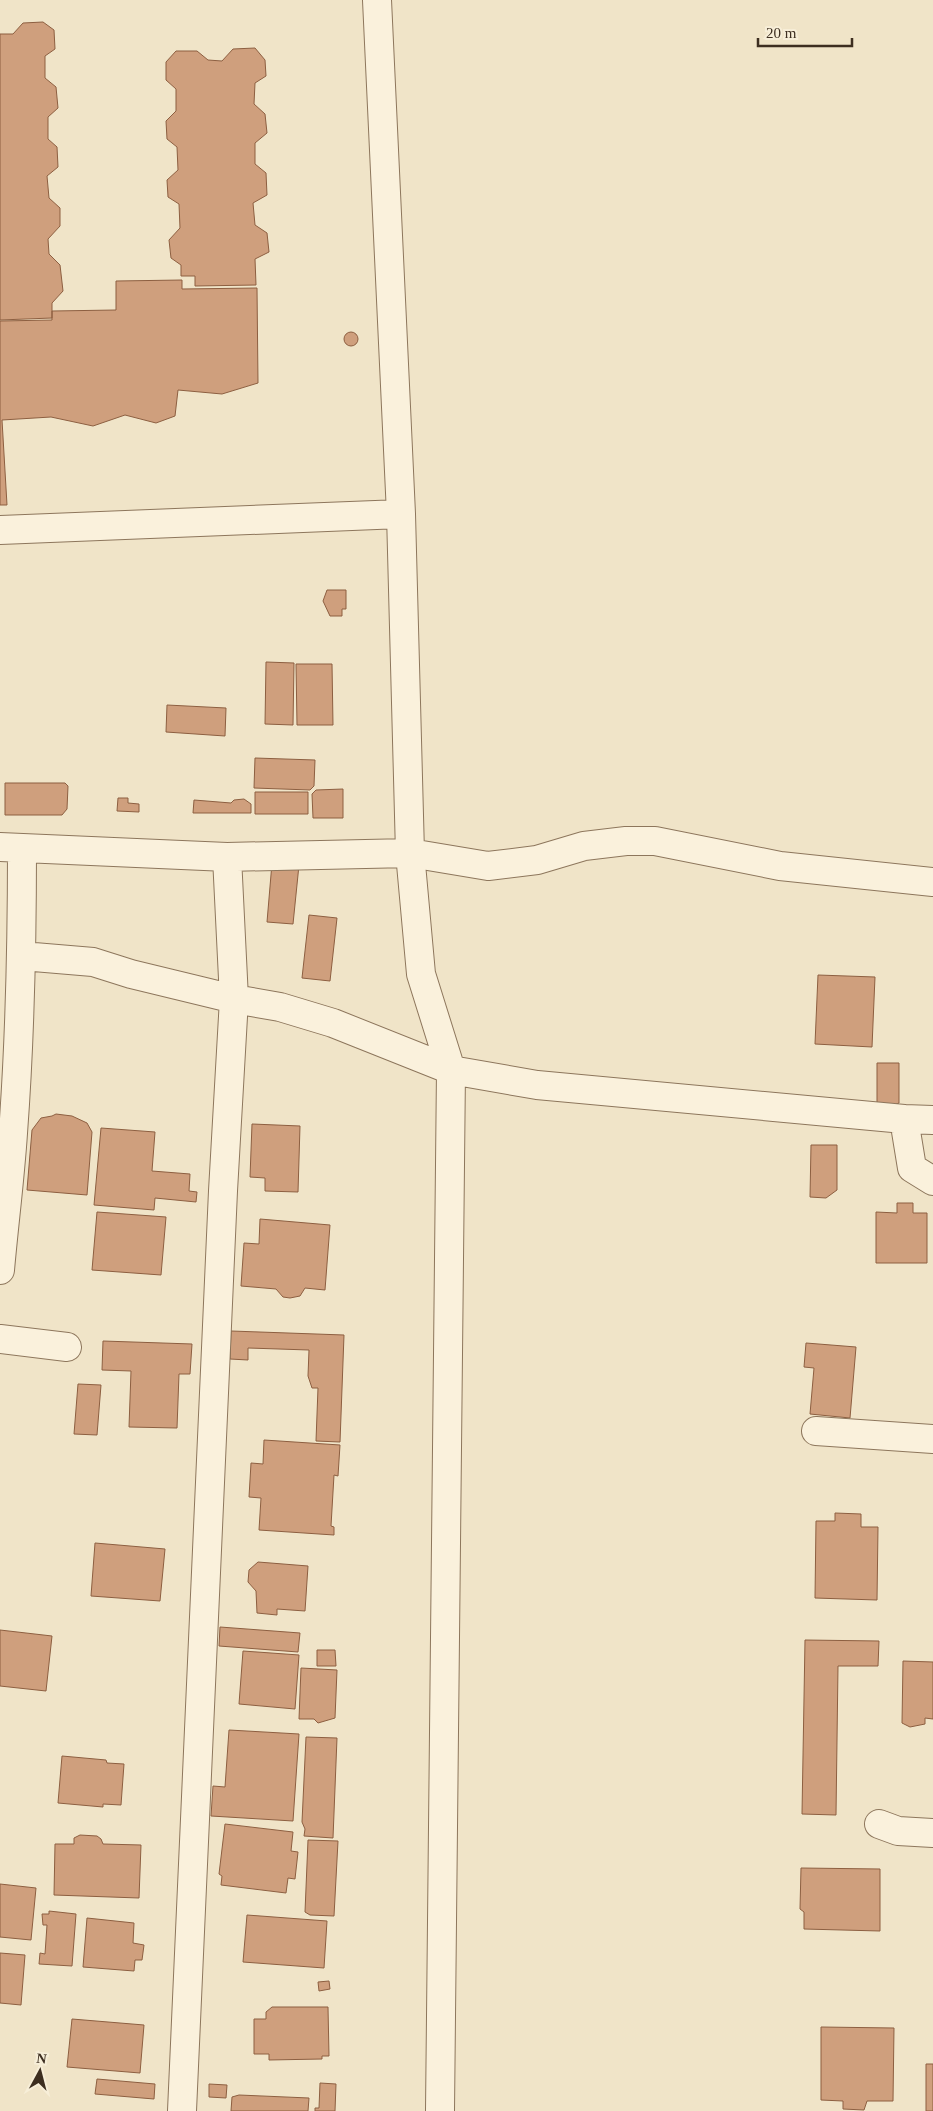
<svg xmlns="http://www.w3.org/2000/svg" width="933" height="2111" viewBox="0 0 933 2111" font-family="Georgia,serif">
	<style>
		.building { fill: #cf9f7d; stroke: #8d5f41 }
		.lines { fill: none; stroke-linecap: round; stroke-linejoin: round }
		.minor-casing { stroke: #8d765c; stroke-width: 30 }
		.minor { stroke: #faf1dc; stroke-width: 28 }
	</style>
	<rect width="100%" height="100%" fill="#f0e4c8"/>
	<path class="building" d="M43 22 54 30 55 49 45 56V78L56 87 58 108 48 117V139L57 147 58 167 47 176 49 198 60 208V226L48 239 49 254 60 265 63 291 52 303V318L0 320V34H13L23 23Z
		M255 48 265 60 266 76 255 83 254 104 265 114 267 133 255 143V164L266 173 267 195 253 203 255 225 267 233 269 252 255 259 256 285 195 286V276H181V265L171 258 169 240 180 228 179 204 168 197 167 180 178 170 177 147 167 139 166 121 176 111V89L166 80V62L176 51H197L208 60 222 61 233 49Z
		M182 280V289L257 288 258 383 222 394 178 390 175 416 156 423 125 415 93 426 51 417 2 420 7 505H0V321L52 320V311L116 310V281Z
		M344 339a7 7 0 1 1 14 0a7 7 0 1 1-14 0Z
		M327 590H346V609H342V616H330L323 601Z
		M266 662 294 663 293 725 265 724Z
		M296 664H332L333 725H297Z
		M167 705 226 708 225 736 166 732Z
		M255 758 315 760 314 786 310 790 254 788Z
		M5 783H65L68 786 67 809 62 815H5Z
		M343 789V818H313L312 794 316 790Z
		M255 792H308V814H255Z
		M118 798H128V803L139 804V812L117 811Z
		M244 799 251 804V813H193L194 800 231 803 234 800Z
		M272 863 299 865 293 924 267 922Z
		M309 915 337 918 330 981 302 978Z
		M818 975 875 977 872 1047 815 1044Z
		M877 1063H899V1103L888 1108 877 1103Z
		M56 1114 72 1116 87 1123 92 1132 87 1195 27 1190 32 1130 41 1118 52 1116Z
		M252 1124 300 1126 298 1192 265 1191V1178L250 1177Z
		M101 1128 155 1132 152 1171 190 1174 189 1191 197 1192 196 1202 155 1198 154 1210 94 1205Z
		M811 1145H837V1190L826 1198 810 1197Z
		M897 1203H913V1213H927V1263H876V1212L897 1213Z
		M97 1212 166 1217 161 1275 92 1270Z
		M260 1219 330 1225 325 1290 305 1288 300 1296 290 1298 283 1297 276 1289 241 1286 244 1243 259 1244Z
		M231 1331 344 1335 340 1442 316 1441 318 1388H312L308 1376 309 1350 248 1348V1360L230 1359Z
		M103 1341 192 1344 190 1374H179L177 1428 129 1427 131 1371 102 1370Z
		M806 1343 856 1347 850 1418 810 1414 814 1368 804 1367Z
		M78 1384 101 1385 97 1435 74 1434Z
		M264 1440 340 1445 338 1476 334 1475 331 1526 334 1527V1535L259 1530 261 1498 249 1497 251 1463 263 1464Z
		M835 1513 861 1514V1527H878L877 1600 815 1598 816 1521H835Z
		M95 1543 165 1549 160 1601 91 1596Z
		M258 1562 308 1566 305 1611 277 1609V1615L257 1613 256 1591 248 1582 249 1570Z
		M220 1627 300 1633 298 1652 219 1646Z
		M0 1630 52 1636 46 1691 0 1686Z
		M805 1640 879 1641 878 1666H838L836 1815 802 1814Z
		M317 1650H335L336 1666H317Z
		M243 1651 299 1655 295 1709 239 1704Z
		M903 1661 933 1662V1719L925 1718V1724L910 1727 902 1723Z
		M301 1668 337 1670 335 1718 318 1723 314 1719H299Z
		M229 1730 299 1734 293 1821 211 1816 213 1786 225 1787Z
		M306 1737 337 1738 333 1838 304 1836 305 1829 302 1822Z
		M62 1756 106 1760 107 1763 124 1764 121 1805 103 1804V1807L58 1803Z
		M225 1824 293 1832 291 1851 298 1852 295 1879 288 1878 286 1893 221 1885 222 1876 219 1874Z
		M80 1835 97 1836 101 1839 103 1844 141 1845 139 1898 54 1895 55 1844H74V1838Z
		M308 1840 338 1841 334 1916 310 1915 305 1912Z
		M801 1868 880 1869V1931L804 1929V1912L800 1909Z
		M0 1884 36 1888 31 1940 0 1937Z
		M49 1911 76 1914 72 1966 39 1964 40 1953 45 1954 47 1925H43L42 1914H49Z
		M247 1915 327 1921 324 1968 243 1962Z
		M87 1918 134 1923 133 1943 144 1945 142 1960H135L134 1971 83 1967Z
		M0 1953 25 1955 21 2005 0 2003Z
		M329 1981 330 1989 319 1991 318 1982Z
		M272 2007H328L329 2056H322V2059L269 2060V2054H254V2019H266V2012Z
		M72 2019 144 2025 140 2073 67 2067Z
		M821 2027 894 2028 893 2101H867L864 2110 843 2109V2101L821 2100Z
		M926 2064H933V2111H926Z
		M97 2079 155 2084 154 2099 95 2094Z
		M320 2083 336 2084 335 2111H315V2108H319Z
		M209 2084 227 2085 226 2098 209 2097Z
		M239 2095 309 2098 308 2111H231L232 2097Z"/>
	<g class="lines">
		<defs>
			<path id="minor" d="M377 0 401 514 410 853 421 974 451 1070 440 2111
				M0 530 401 514
				M0 847 227 857 234 999 223 1191 182 2111
				M227 857 410 853 488 866 537 860 584 846 626 841H655L780 866 933 882
				M22 956 93 962 131 974 234 999 280 1007 333 1023 451 1070 537 1085 904 1119
				M933 1120 904 1119 912 1168 933 1181
				M0 1270C4 1224 10 1179 13 1133 20 1039 22 944 22 849
				M0 1339 67 1347
				M816 1431 933 1439
				M879 1824 898 1831 933 1833"/>
		</defs>
		<use href="#minor" class="minor-casing"/>
		<use href="#minor" class="minor"/>
	</g>
	<g transform="translate(40 2071) rotate(7)" stroke="#f7eed8" stroke-width="4" paint-order="stroke">
	<path d="M0-4L9 19L0 12L-9 19Z" fill="#3d2e20"/>
	<text y="-8" font-size="14" font-weight="bold" text-anchor="middle" fill="#3d2e20">N</text>
	</g>
	<path d="M758 38v8h94v-8" fill="none" stroke="#3d2e20" stroke-width="2.5"/>
	<text x="766" y="38" font-size="15" fill="#3d2e20" stroke="#f7eed8" stroke-width="4" paint-order="stroke">20 m</text>
</svg>
